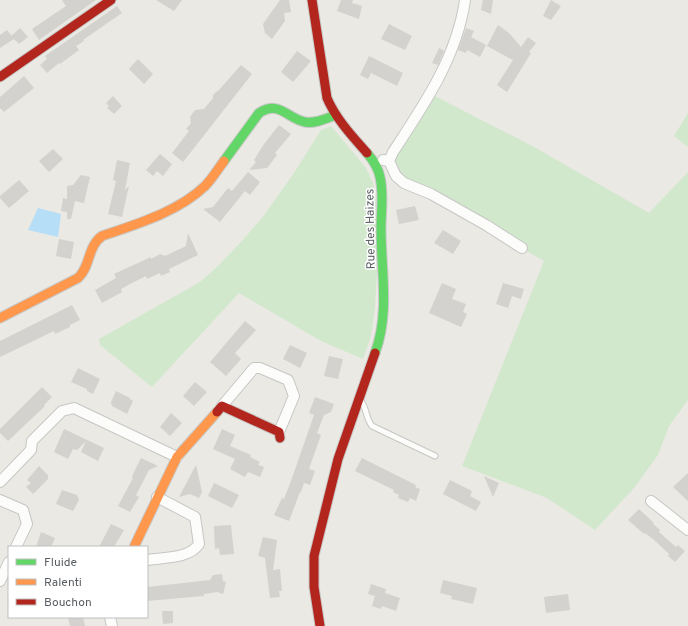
<svg xmlns="http://www.w3.org/2000/svg" width="688" height="626" viewBox="0 0 688 626" font-family="Overpass,sans-serif">
	<style>
		.green { fill: #d1e8cd }
		.water { fill: #b6def7 }
		.building { fill: #d3d2ce }
		.lines { fill: none; stroke-linecap: round; stroke-linejoin: round }
		.lane-casing { stroke: #c6c6c4; stroke-width: 7 }
		.street-casing { stroke: #c6c6c4; stroke-width: 12 }
		.fast-casing { stroke: #c7c8c7; stroke-width: 11 }
		.slow-casing { stroke: #c7c8c7; stroke-width: 11 }
		.jam-casing { stroke: #c7c8c7; stroke-width: 11 }
		.lane { stroke: #fcfcfb; stroke-width: 5 }
		.street { stroke: #fcfcfb; stroke-width: 10 }
		.fast { stroke: #63d668; stroke-width: 9 }
		.slow { stroke: #ff974d; stroke-width: 9 }
		.jam { stroke: #b3261e; stroke-width: 9 }
		.labels { text-anchor: middle; stroke-width: 3; stroke-linejoin: round; paint-order: stroke }
		.street-label { font-size: 12px; fill: #595e62; stroke: #fff }
	</style>
	<rect width="100%" height="100%" fill="#eae9e3"/>
	<path class="green" d="M431 94 536 148 649 213 688 172V400L669 426 658 455 634 488 595 530 547 498 462 466 544 261 396 176 393 152Z
		M688 113V147L674 136Z
		M331 126 366 168 373 183 376 201 377 271 375 307 371 336 363 359 321 341 239 293 152 387 100 345 99 339 200 282 218 266 240 243 262 218 294 173 321 130Z"/>
	<path class="water" d="M38 208 61 214 58 237 28 230Z"/>
	<path class="building" d="M62 0H96L39 40 32 29 66 6Z
		M156 0H182L174 11Z
		M280 0H289L291 12 284 13 285 21 272 39 265 33 263 24Z
		M341 0H353L352 3 362 6 359 19 337 11Z
		M483 0H493L491 14 481 10Z
		M551 0 561 6 551 20 543 16Z
		M117 6 122 13 83 40 84 41 76 46 79 50 60 64 59 63 47 73 40 65 47 59 45 56Z
		M389 24 412 36 405 50 381 39Z
		M498 25 509 33 521 47 528 37 536 43 529 52 531 53 507 92 497 85 513 60 487 46Z
		M20 28 28 37 19 44 11 36Z
		M466 28 474 31 471 37 486 45 480 57 467 50 466 53 458 50Z
		M7 30 14 39 0 48V35Z
		M439 48 444 51 438 65 432 63Z
		M297 51 311 61 293 82 281 72Z
		M369 56 403 73 397 86 371 73 368 79 360 75Z
		M138 59 153 74 144 84 129 69Z
		M241 65 252 74 183 162 172 153 189 131 186 129 191 123 190 117 195 110 204 109 213 98V95L216 92 218 91Z
		M24 76 34 88 4 112 0 108V97Z
		M113 96 122 106 114 114 107 108 109 106 106 103Z
		M279 125 291 134 275 153 277 155 267 168 249 170 256 162 254 160 264 144Z
		M53 149 63 159 49 172 39 161Z
		M160 154 172 164 163 176 157 171 153 176 146 170Z
		M117 160 130 163 125 190 129 186 122 217 108 214 116 181 113 180Z
		M248 172 260 182 250 195 245 191 220 222 203 209 213 207 228 188 232 191Z
		M81 175 90 177 84 203 75 201 71 219H67V212L61 211 63 198 67 199V186L73 185Z
		M19 180 29 191 9 208 0 198V196Z
		M415 206 419 220 399 224 396 210Z
		M443 230 461 241 453 254 434 243Z
		M188 233 198 255 169 269 170 272 161 276 160 273 147 279 146 276 130 284 121 289 122 292 102 303 95 290 116 278 114 274 151 257V259L160 254 165 256 186 246Z
		M59 239 74 242 71 259 56 256Z
		M442 283 456 289 452 299 466 304 463 312 467 314 461 327 429 313Z
		M503 283 524 289 521 299 512 296 508 308 496 304Z
		M72 305 80 320 70 325V327L55 334 54 331 0 357V341Z
		M245 321 256 330 235 353 241 359 226 376 210 362Z
		M290 345 307 353 300 368 283 359Z
		M329 356 343 359 338 379 324 376Z
		M78 368 100 379 93 394 87 391V389L71 382Z
		M195 382 207 392 194 406 183 396Z
		M42 387 52 397 44 405 45 406 8 441 0 433V429Z
		M116 391 130 398V399L133 401 127 414 112 406 111 402Z
		M315 397 334 404 331 412 324 415 317 433 321 435 309 469 315 471 310 485 304 483 301 492H300L289 521 274 515 282 498 284 499 291 481 314 415 309 413Z
		M171 413 182 423 170 436 160 427Z
		M64 429 104 448 98 461 81 452 86 441 77 450 73 449 68 459 54 452Z
		M222 429 235 435 230 446 251 455 250 457 260 462 258 465 264 467 260 477 248 472 245 477 230 469 235 459 213 449Z
		M141 458 158 466 149 470 136 495 139 497 130 512 118 506 133 478 132 477 134 472Z
		M362 458 416 485 415 487 420 489 416 501 410 498 408 502 398 498 399 495 393 492 394 490 355 471Z
		M196 465 202 492 199 498 190 494 179 497Z
		M39 466 48 475V479L33 494 26 487 31 483 27 480Z
		M688 473V501L673 487Z
		M484 476 499 483 493 497Z
		M450 480 472 491 470 496 481 502 476 511 443 494Z
		M214 483 239 495 232 508 208 496Z
		M62 490 77 495 79 500 73 511 56 504Z
		M639 509 654 523 653 524 660 530 659 532 676 547 678 545 685 551 675 562 668 556 669 554 653 539 645 533 644 534 628 520Z
		M111 524 124 530 114 547H99Z
		M231 525 234 554 220 555 219 548 215 549 214 526Z
		M41 532 55 538 51 547H36Z
		M263 537 277 540 273 570 280 569 282 591H279L280 597 270 598 265 558 258 556Z
		M222 574 223 581 226 582 223 594 217 592 204 594V596L147 601V587L210 580 213 575Z
		M443 580 477 588 473 604 451 599 452 596 440 593Z
		M371 584 386 589 385 593 400 598 396 611 382 606 381 609 372 606 375 596 368 594Z
		M568 594 570 610 546 613 544 597Z
		M162 611H173V623L163 624Z
		M68 617H83L85 626H70Z"/>
	<g class="lines">
		<defs>
			<path id="lane" d="M361 401C367 409 366 419 372 426L435 456"/>
			<path id="street" d="M383 160 389 161 396 176 404 183 431 194 486 225 522 248
				M389 161 393 152C424 105 457 57 465 0
				M222 406 254 368H260L288 380 294 396 279 432
				M0 482 31 450 32 441 62 411 74 408 177 457
				M0 500 23 510 27 524 16 547
				M651 501 688 530
				M147 560C164 557 189 559 199 544L195 517 157 497
				M0 581 9 562
				M110 617 112 626"/>
			<path id="fast" d="M367 153C373 160 378 167 380 177 384 194 381 211 381 229 381 270 390 313 375 353
				M224 161 259 113C280 100 286 118 305 122 315 124 327 118 336 115"/>
			<path id="slow" d="M0 318 78 278C91 266 87 247 102 236 137 224 178 212 205 186 212 179 218 169 224 161
				M134 547 177 457 217 412"/>
			<path id="jam" d="M312 0 327 98C336 119 352 136 367 153
				M0 77 111 0
				M217 412 222 406 279 432 280 438
				M320 626 314 587V556L338 459 375 353"/>
		</defs>
		<use href="#lane" class="lane-casing"/>
		<use href="#street" class="street-casing"/>
		<use href="#fast" class="fast-casing"/>
		<use href="#slow" class="slow-casing"/>
		<use href="#jam" class="jam-casing"/>
		<use href="#lane" class="lane"/>
		<use href="#street" class="street"/>
		<use href="#fast" class="fast"/>
		<use href="#slow" class="slow"/>
		<use href="#jam" class="jam"/>
	</g>
	<g class="labels">
		<g class="street-label">
			<text transform="translate(370 229) rotate(-91)" y="4">Rue des Haizes</text>
		</g>
	</g>
	<rect x="8" y="546" width="140" height="72" fill="#ffffff" stroke="#bdbfc0"/>
	<rect x="16" y="559" width="20" height="6" fill="#63d668" stroke="#bdbfc0"/>
	<text x="44" y="566" font-size="12" fill="#595e62">Fluide</text>
	<rect x="16" y="579" width="20" height="6" fill="#ff974d" stroke="#bdbfc0"/>
	<text x="44" y="586" font-size="12" fill="#595e62">Ralenti</text>
	<rect x="16" y="599" width="20" height="6" fill="#b3261e" stroke="#bdbfc0"/>
	<text x="44" y="606" font-size="12" fill="#595e62">Bouchon</text>
</svg>
